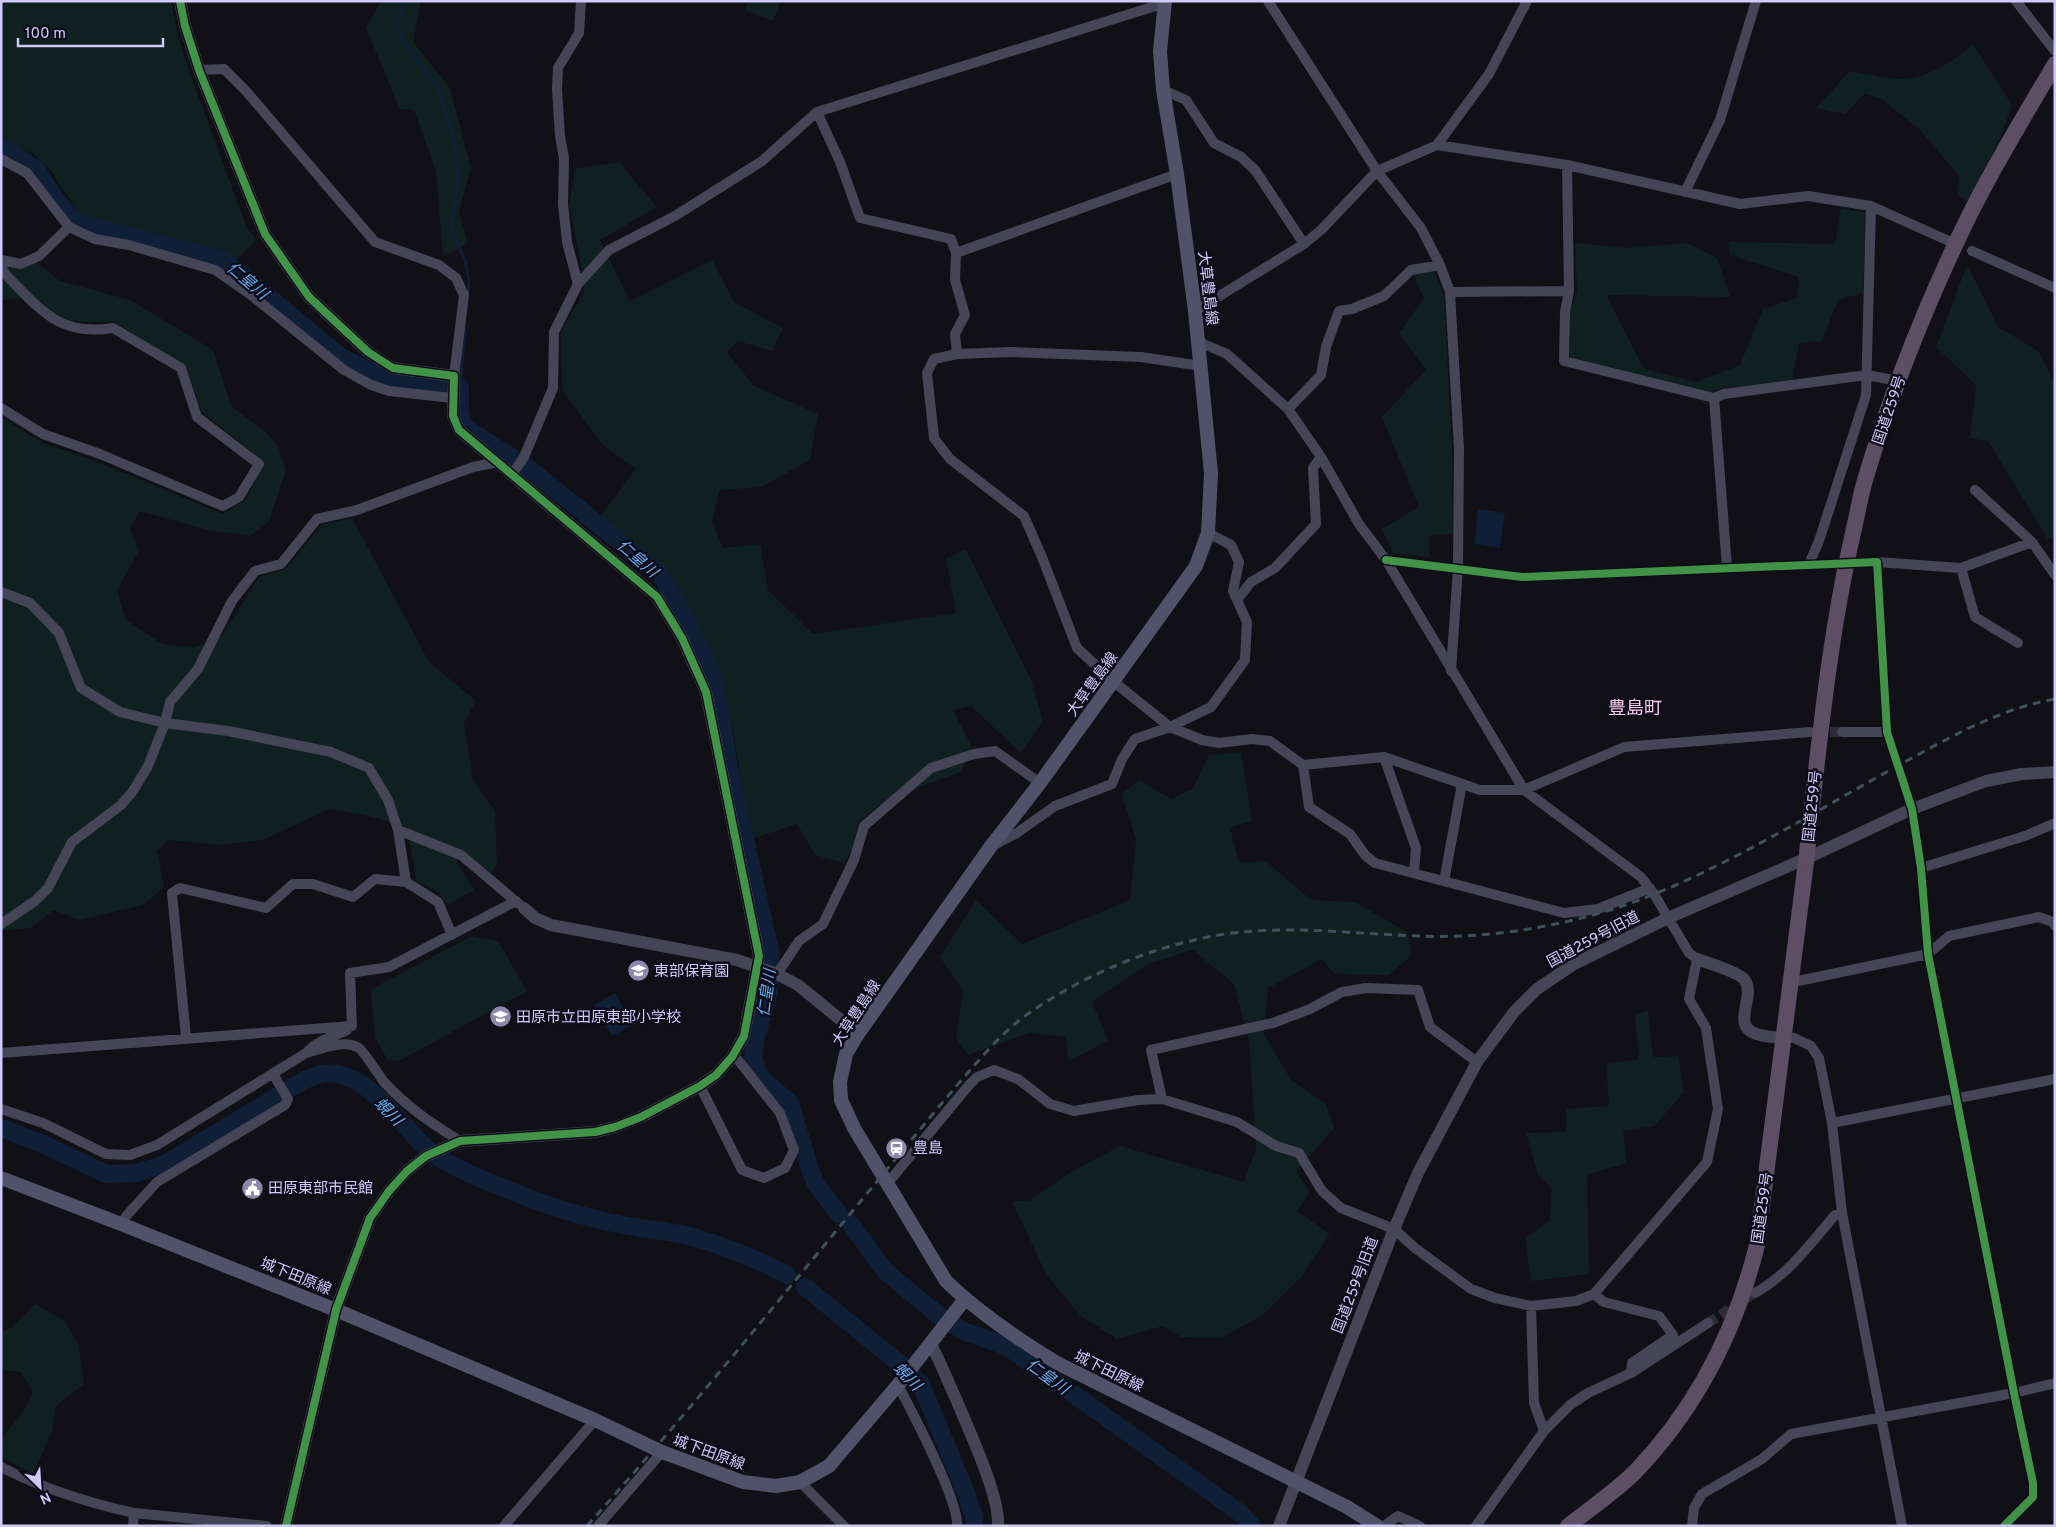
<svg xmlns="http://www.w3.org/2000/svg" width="2056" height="1527" viewBox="0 0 2056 1527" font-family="Overpass,'Noto Sans JP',sans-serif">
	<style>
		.green { fill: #102020 }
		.water { fill: #0f1f38 }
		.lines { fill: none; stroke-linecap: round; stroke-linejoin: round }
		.stream { stroke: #0f1f38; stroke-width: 3 }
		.river { stroke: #0f1f38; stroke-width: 18 }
		.minor-tunnel { stroke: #2e2c38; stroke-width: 10; stroke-dasharray: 10 5; stroke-linecap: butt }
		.minor { stroke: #464557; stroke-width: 10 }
		.tertiary { stroke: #464557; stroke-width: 12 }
		.secondary { stroke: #52516a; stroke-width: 14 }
		.trunk { stroke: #5d4e65; stroke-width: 16 }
		.rail { stroke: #40515d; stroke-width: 3; stroke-dasharray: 8 6; stroke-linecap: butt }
		.trunk-bridge { stroke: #5d4e65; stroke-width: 16 }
		.cycleway-casing { stroke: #0f0c1a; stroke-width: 11 }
		.cycleway { stroke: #419447; stroke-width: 8 }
		.labels { text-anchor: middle; stroke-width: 5; stroke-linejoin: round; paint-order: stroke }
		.street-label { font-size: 15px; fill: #d0cafa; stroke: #0f0c1a }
		.poi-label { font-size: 15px; fill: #d0cafa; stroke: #0f0c1a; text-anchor: start }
		.water-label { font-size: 16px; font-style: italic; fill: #63aeef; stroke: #0f0c1a }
		.quarter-label { font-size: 18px; fill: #facce9; stroke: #0f0c1a }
	</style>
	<rect width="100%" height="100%" fill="#111016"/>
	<path class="green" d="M1 1H171L176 29 188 69 246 225 256 240 236 260 81 217 51 171 34 154 1 138Z
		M381 1H421L413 42 450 88 471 168 459 212 468 243 443 257 436 171 414 110 400 109 366 28Z
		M748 1H781L773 21 745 10Z
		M1973 44 2012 105 2000 139 1967 202 1957 195 1959 176 1920 130 1883 100 1865 93 1845 114 1816 108 1850 71C1867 74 1887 79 1904 79 1928 78 1956 60 1973 44Z
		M619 162 657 207 600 240 630 301 712 260 734 302 783 328 772 351 738 341 727 352 754 386 818 414 810 460 761 487 719 490 712 523 723 548 760 544 768 590 813 634 956 613 946 558 966 550 1031 680 1043 721 1021 753 971 706 953 710 972 747 961 772 888 798 858 822 854 846 844 863 815 855 797 824 751 839 733 731 714 661 664 572 600 517 636 469 603 445 562 390 561 331 584 293 583 272 569 204 575 169Z
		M1841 208 1866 213 1863 293 1838 300 1822 341 1799 343 1792 382 1721 388 1710 392 1570 358V312L1577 291 1575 243 1627 248 1687 243 1717 258 1730 297 1606 295 1644 369 1696 382 1740 365 1763 309 1797 298 1799 277 1730 255 1728 242 1835 244Z
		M36 262 60 281 130 300 213 350 231 406 266 432 278 446 286 470 268 523 249 536 208 530 140 511 130 528 139 551 117 590 125 619 162 644 193 648 222 636 259 577 286 569 321 525 352 518 429 662 476 701 464 723 473 780 495 811 497 865 491 873 458 849 457 862 474 890 448 905 437 891 417 881 407 827 373 817 329 809 263 840 219 845 168 840 157 851 164 887 143 905 80 920 54 910 30 928 1 931V417L43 443 100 463 223 514 245 500 265 462 202 412 186 367 113 321 81 322 58 317 19 298 1 300V266L22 269Z
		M1967 265 1998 327 2038 351 2055 383V540L2047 538 1988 441 1970 438 1976 385 1936 347Z
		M1433 270 1444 294 1452 452 1453 534 1430 535 1429 557 1393 553 1382 529 1419 507 1382 417 1426 370 1399 333 1424 298 1413 274Z
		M1241 752 1252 821 1230 828 1239 863 1266 861 1311 900 1355 902 1407 932 1412 955 1389 975 1335 974 1322 959 1268 988 1264 1034 1291 1080 1326 1104 1334 1128 1296 1172 1310 1192 1297 1211 1330 1234 1302 1276 1264 1314 1221 1338 1181 1337 1163 1326 1117 1339 1081 1316 1047 1276 1012 1201H1029L1069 1173 1120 1146 1244 1182 1256 1149 1249 1040 1234 984 1193 950 1148 964 1092 1002 1108 1040 1069 1061 1065 1037 1030 1033 968 1055 956 1039 963 990 940 957 976 900 1022 944 1130 900 1136 840 1122 794 1139 780 1171 799 1193 789 1209 755Z
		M472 936 498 941 527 991 399 1061 388 1060 375 1038 371 989Z
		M1648 1011 1653 1057 1678 1056 1684 1092 1654 1126 1623 1131 1627 1163 1587 1175 1589 1274 1531 1281 1525 1238 1549 1221 1552 1189 1538 1175 1526 1133 1566 1132V1109L1609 1106 1606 1064 1639 1059 1635 1014Z
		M35 1304 65 1321 78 1344 84 1384 56 1406 52 1431 33 1474 1 1457C1 1428 11 1431 24 1410 27 1405 30 1398 33 1392L21 1372 1 1370V1332L11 1328Z"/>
	<path class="water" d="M1478 509 1505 513 1500 548 1474 544Z
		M615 993 633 1025 612 1036 594 1005Z"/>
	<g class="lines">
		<path class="stream" d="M407 1 395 24 403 41 439 90 454 141 458 180 451 231 465 260 469 280 468 295
			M460 385 465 329"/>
		<path class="river" d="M1 148 13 153 37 170 54 197 71 218 85 225 224 260 342 358 384 378 445 387
			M460 387V413L465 427 514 459
			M527 467 660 574 685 617 708 663 716 686 729 768 771 955 769 991 756 1038 753 1059 760 1077 790 1103 810 1169 816 1184 839 1214
			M1 1128 43 1144 106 1174 136 1173 165 1164 304 1080C310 1078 316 1075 322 1074 362 1066 398 1121 423 1145 440 1161 461 1170 482 1179 526 1198 571 1215 618 1224 644 1230 671 1230 696 1238 727 1247 759 1260 787 1275
			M851 1224 885 1271 938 1315 963 1331 1006 1346 1240 1513 1252 1526
			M805 1287 899 1363 921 1384 966 1493 974 1516V1526"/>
		<path class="minor-tunnel" d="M1815 732H1842
			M1708 1323 1755 1293"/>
		<path class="minor" d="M1268 1 1377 171 1421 228 1440 265 1450 292 1459 449 1458 568 1451 671
			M2016 1 2055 51
			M199 70 224 69 246 91 375 242 439 265 456 278 464 295 454 376
			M1163 90 1186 100 1214 143 1241 157 1255 170 1304 244
			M817 112 840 162 860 218 951 239 956 253 955 280 965 315 955 334 957 354
			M1437 145 1567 165 1740 204 1808 196 1871 206 1951 242
			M1 159 27 173 69 227 95 239 129 245 215 270 251 295 344 370 371 385 389 391 452 398
			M1567 165 1569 291 1565 312 1564 361 1714 398 1727 567
			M1685 192 1720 120 1756 1
			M1972 251 2055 288
			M956 253 1177 174
			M1 260 21 264 39 256 69 227
			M1 267 6 275C40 309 59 337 113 328L181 368 197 417 259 464 239 497 223 506 100 454 43 434 1 408
			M578 284 567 242 563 204 564 158 560 136 557 89 558 68 579 33 581 1
			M1450 292 1569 291
			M1195 311 1304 244 1321 230 1377 171 1437 145 1489 74 1527 1
			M1201 366 1141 357 1011 352 957 354 934 359 927 373 934 438 950 459 1024 516 1042 557 1077 648 1114 682 1170 727 1202 740 1219 743 1252 739 1270 741 1303 765 1384 757 1480 790H1524L1624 747 1810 732
			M1714 398 1724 394 1867 375 1898 381
			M1288 409 1321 375 1326 347 1339 311 1352 309 1384 296 1411 270 1440 265
			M513 473 524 457 553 388 554 332 578 284 609 250 675 216 762 161 817 112 1165 3
			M1975 490 2032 542 2055 575
			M1386 560 1522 577 1877 562 1887 732 1912 809 1921 868 1928 954 2014 1393 2033 1483V1497L2004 1526
			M1877 562 1961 568 2032 542
			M1809 564 1819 541 1866 395 1871 206
			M1961 568 1975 617 2018 643
			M1 592 30 603 59 633 81 688 120 712 165 723 228 731 331 752 369 768 388 800 398 830 406 882
			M1237 600 1251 582 1275 568 1316 524 1313 468 1321 457
			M1842 732H1887
			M1384 757 1416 848 1414 873
			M1303 765 1309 807 1350 834 1365 855 1375 863 1564 913 1598 909 1650 888
			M398 830 461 855 519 904
			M994 845 1017 833 1055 806 1112 784 1122 759 1135 739 1170 727 1211 707 1245 660 1247 622 1233 591 1239 562 1231 545 1208 533
			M1921 868 2025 836 2055 823
			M1444 881 1462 784
			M1 924 35 901 48 888 72 842 121 805 133 791 148 766 165 723 170 702 198 669 232 601 255 571 281 564 317 519 357 510 473 467 498 462
			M777 974 799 941 823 924 854 860 864 826 931 768 974 754 995 751 1040 783
			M1790 981H1798L1928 954 1949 936 2039 917 2053 922 2055 926
			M352 1026 350 973 389 967 516 901
			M186 1037 172 893 180 888 266 908 293 884H313L353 897 375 879 406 882 438 902 452 935
			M1783 1038H1794L1811 1046 1819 1058 1832 1123 1842 1213 1902 1526
			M308 1051C320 1039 333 1037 347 1030
			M1 1053 352 1026
			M700 1086 742 1170 764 1178 785 1168 794 1150 780 1113 738 1060 732 1057
			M1162 1099 1151 1050 1273 1023 1310 1009 1342 992 1366 988 1418 990 1430 1027 1477 1062
			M1 1109 43 1123 106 1154 130 1155 157 1145 306 1053C321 1049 344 1039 359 1048 365 1053 378 1074 384 1082 408 1108 431 1123 460 1141
			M1832 1123 2055 1079
			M887 1184 969 1085 977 1077 994 1070 1018 1079 1050 1104 1074 1111 1138 1100 1162 1099 1237 1122 1276 1146 1299 1153 1322 1191 1341 1208 1394 1229 1415 1248 1471 1289 1495 1298 1531 1306 1576 1301 1594 1294 1707 1162 1718 1109 1706 1028 1689 999 1697 959 1689 953 1654 894 1641 877 1524 790 1386 560 1359 524 1321 457 1288 409 1227 354 1199 342
			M121 1224 127 1215 157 1182 285 1105 288 1099 273 1074
			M1755 1293C1788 1275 1811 1243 1835 1215L1842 1213
			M1594 1294 1604 1302 1659 1316 1673 1335 1632 1363 1631 1373
			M1531 1306 1534 1403 1544 1431
			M898 1385C912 1412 959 1500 957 1526
			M1 1467C44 1489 88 1503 134 1513L267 1526
			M800 1482 844 1526
			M133 1526 134 1513
			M504 1526 595 1420
			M598 1526 662 1452
			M1384 1526 1398 1516 1420 1526
			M1476 1526 1544 1431 1570 1405 1588 1393 1631 1373 1708 1323
			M1692 1526 1694 1508 1702 1494 1762 1459 1791 1434 2014 1393 2055 1383"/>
		<path class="tertiary" d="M180 1 185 26 199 70 265 234 309 297 368 352 393 368 454 376 453 416 459 430 657 597 682 638 706 692 759 956 744 1036 732 1057 716 1075 700 1086 641 1117 615 1127 595 1132 460 1141 426 1156 407 1171 389 1191 370 1218 336 1310 286 1526
			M524 908 535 918 551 925 737 960 777 974 798 985 858 1034
			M1697 959C1708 963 1738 972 1744 979 1758 997 1727 1027 1760 1035 1767 1037 1776 1037 1783 1038
			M930 1343C940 1360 947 1380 956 1399 968 1428 1000 1496 998 1526
			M1279 1526 1394 1229 1418 1173 1477 1062 1514 1012 1537 989 1574 964 1668 918 1805 859 1912 809 1986 781 2022 774 2055 772"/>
		<path class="secondary" d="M1165 1 1160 51 1163 90 1177 174 1195 311 1211 473 1208 533 1196 566 1040 783 991 846 858 1034 846 1054 840 1082 841 1100 854 1128 946 1281C980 1314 1019 1340 1059 1364L1347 1507 1377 1526
			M1 1178 121 1224 336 1310 595 1420 662 1452 743 1482 776 1486 800 1482 829 1466 898 1385 965 1299"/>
		<path class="trunk" d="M1813 797C1823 708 1833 620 1853 533 1857 516 1860 497 1865 480 1892 390 1927 302 1968 218 1994 165 2025 115 2055 64
			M1568 1526C1591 1508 1616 1491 1636 1471 1697 1407 1736 1330 1757 1245L1806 862"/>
		<path class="rail" d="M587 1526C686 1415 779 1300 874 1185 904 1149 934 1112 965 1076 982 1057 1000 1035 1021 1019 1075 979 1143 950 1208 937 1278 923 1350 934 1421 936 1489 939 1566 926 1631 903 1722 870 1807 816 1892 769 1943 741 1997 709 2055 699"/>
		<path class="trunk-bridge" d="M1806 862 1813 797"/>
		<defs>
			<path id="cycleway" d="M180 1 185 26 199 70 265 234 309 297 368 352 393 368 454 376 453 416 459 430 657 597 682 638 706 692 759 956 744 1036 732 1057 716 1075 700 1086 641 1117 615 1127 595 1132 460 1141 426 1156 407 1171 389 1191 370 1218 336 1310 286 1526
				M1386 560 1522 577 1877 562 1887 732 1912 809 1921 868 1928 954 2014 1393 2033 1483V1497L2004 1526"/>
		</defs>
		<use href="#cycleway" class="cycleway-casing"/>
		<use href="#cycleway" class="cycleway"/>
	</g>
	<defs>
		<symbol id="school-disc" viewBox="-11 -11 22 22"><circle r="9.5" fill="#8d89aa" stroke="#0f0c1a"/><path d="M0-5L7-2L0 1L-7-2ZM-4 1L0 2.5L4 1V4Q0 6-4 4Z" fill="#fff"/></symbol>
		<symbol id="station-disc" viewBox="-11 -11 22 22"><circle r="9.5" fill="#8d89aa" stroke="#0f0c1a"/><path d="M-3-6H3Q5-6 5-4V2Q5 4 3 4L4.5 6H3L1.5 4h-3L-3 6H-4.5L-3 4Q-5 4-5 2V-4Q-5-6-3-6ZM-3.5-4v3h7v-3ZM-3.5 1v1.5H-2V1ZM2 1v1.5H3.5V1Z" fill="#fff"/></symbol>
		<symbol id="civic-disc" viewBox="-11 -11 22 22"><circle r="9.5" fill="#8d89aa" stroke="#0f0c1a"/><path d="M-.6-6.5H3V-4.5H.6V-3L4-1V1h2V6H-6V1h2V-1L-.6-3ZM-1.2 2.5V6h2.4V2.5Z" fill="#fff"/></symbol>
	</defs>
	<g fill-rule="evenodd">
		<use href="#school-disc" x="626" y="958" width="25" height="25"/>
		<use href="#school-disc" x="488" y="1004" width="25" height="25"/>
		<use href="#station-disc" x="884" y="1136" width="25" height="25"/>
		<use href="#civic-disc" x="240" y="1176" width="25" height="25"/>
	</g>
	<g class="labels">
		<g class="street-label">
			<text transform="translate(1208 288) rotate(83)" y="5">大草豊島線</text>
			<text transform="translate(1889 410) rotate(-71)" y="5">国道259号</text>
			<text transform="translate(1092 684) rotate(-54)" y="5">大草豊島線</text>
			<text transform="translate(1812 806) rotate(-84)" y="5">国道259号</text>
			<text transform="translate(1593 939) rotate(-28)" y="5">国道259号旧道</text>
			<text transform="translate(856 1013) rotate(-57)" y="5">大草豊島線</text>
			<text transform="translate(1762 1208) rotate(-82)" y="5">国道259号</text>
			<text transform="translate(296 1276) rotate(22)" y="5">城下田原線</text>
			<text transform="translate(1355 1285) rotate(-69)" y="5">国道259号旧道</text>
			<text transform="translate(1109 1371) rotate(26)" y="5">城下田原線</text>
			<text transform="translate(709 1452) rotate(20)" y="5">城下田原線</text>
		</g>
		<g class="poi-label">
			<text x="654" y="976">東部保育園</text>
			<text x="516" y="1022">田原市立田原東部小学校</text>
			<text x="913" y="1153">豊島</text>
			<text x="268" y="1193">田原東部市民館</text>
		</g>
		<g class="water-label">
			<text transform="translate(248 280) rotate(40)" y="6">仁皇川</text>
			<text transform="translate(638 558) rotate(41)" y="6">仁皇川</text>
			<text transform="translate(766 993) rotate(-82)" y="6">仁皇川</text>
			<text transform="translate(389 1111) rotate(45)" y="6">蜆川</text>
			<text transform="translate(908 1376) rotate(45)" y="6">蜆川</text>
			<text transform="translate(1048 1376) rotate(36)" y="6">仁皇川</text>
		</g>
		<g class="quarter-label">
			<text x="1635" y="714">豊島町</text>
		</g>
	</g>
	<rect width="2056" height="1527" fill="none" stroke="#d0cafa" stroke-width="5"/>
	<g transform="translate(40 1487) rotate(155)" stroke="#0f0c1a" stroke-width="4" paint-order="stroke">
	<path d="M0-4L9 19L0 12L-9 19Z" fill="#d0cafa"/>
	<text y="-8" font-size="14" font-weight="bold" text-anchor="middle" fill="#d0cafa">N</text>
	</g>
	<path d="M18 38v8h145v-8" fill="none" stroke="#d0cafa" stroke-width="2.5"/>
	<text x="25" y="38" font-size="15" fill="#d0cafa" stroke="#0f0c1a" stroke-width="4" paint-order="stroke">100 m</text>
</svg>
